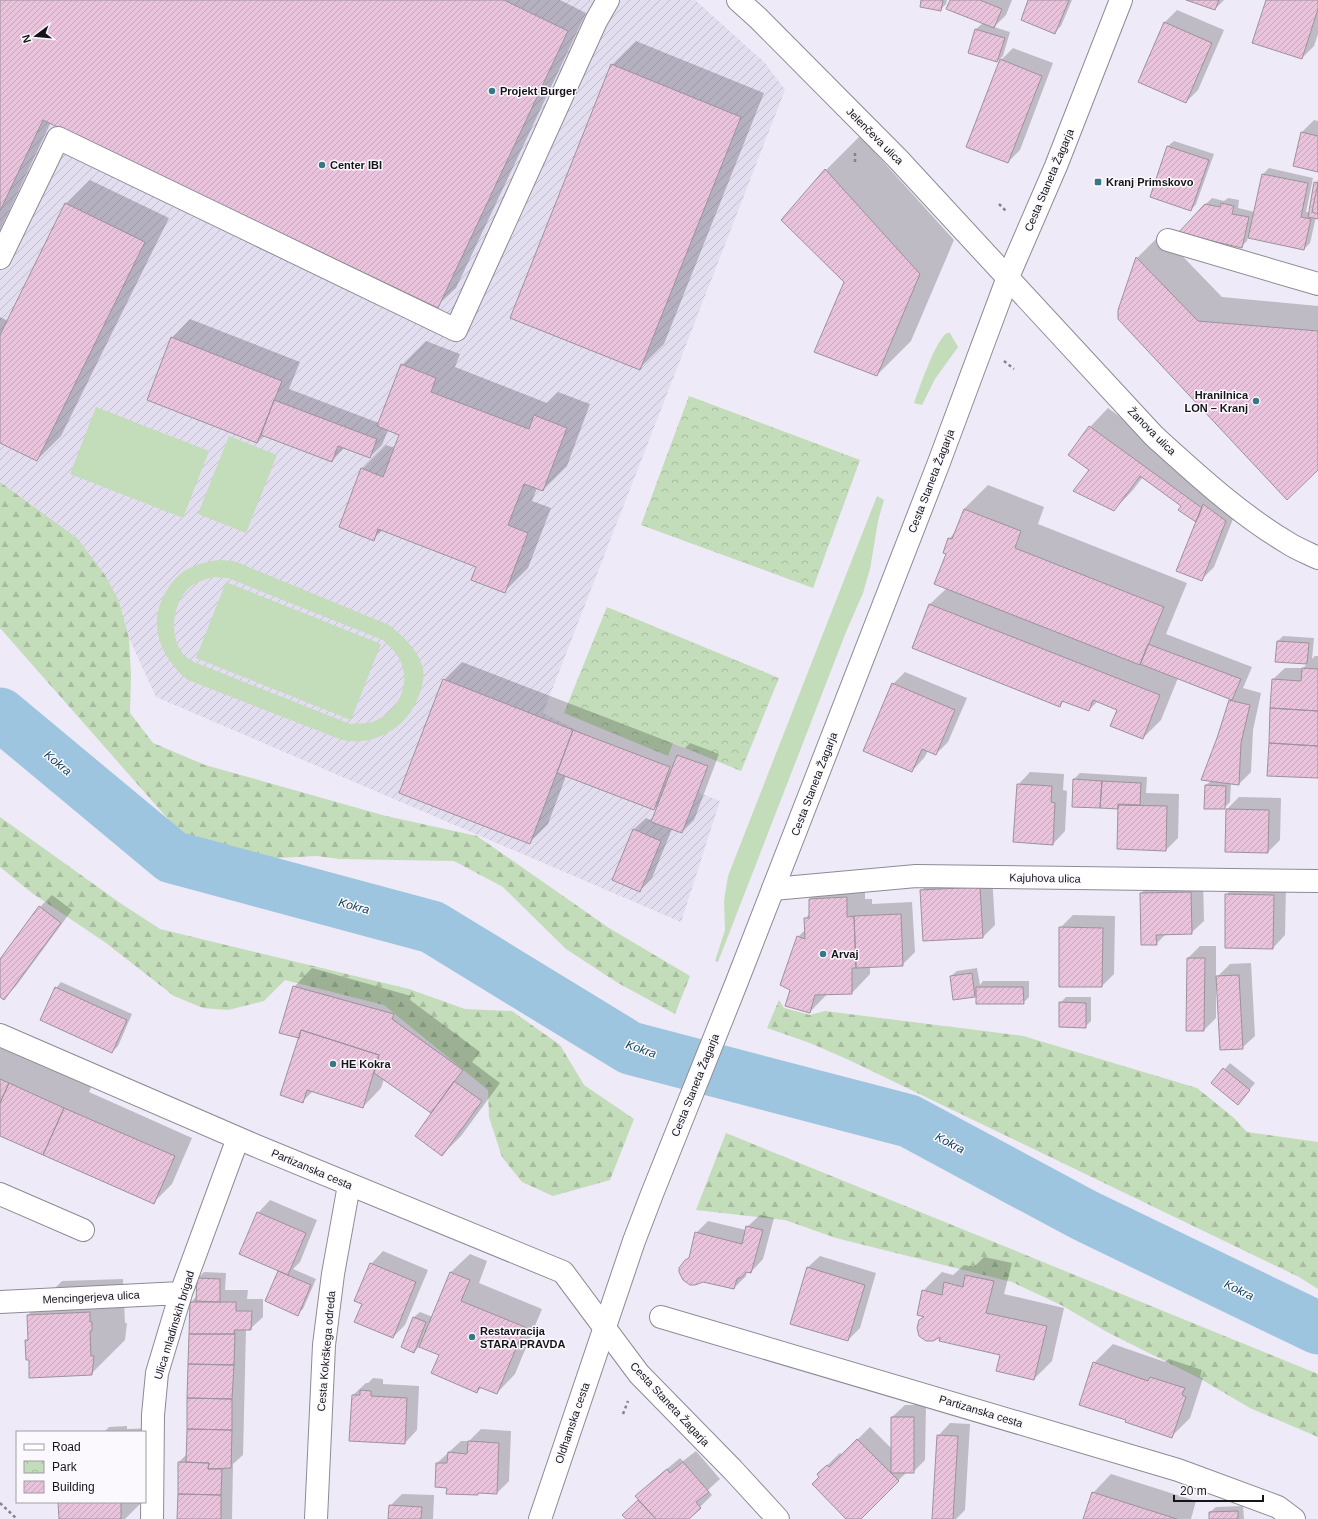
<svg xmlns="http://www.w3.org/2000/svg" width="1318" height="1519" viewBox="0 0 1318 1519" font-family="Helvetica,sans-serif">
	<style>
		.industrial { fill: url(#industrial-furrows) }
		.green { fill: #c3dcb9; fill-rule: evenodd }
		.forest { fill: url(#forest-firs) }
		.park { fill: url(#park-crowns) }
		.shadow { fill: #0003 }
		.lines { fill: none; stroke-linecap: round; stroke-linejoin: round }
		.river { stroke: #9dc5df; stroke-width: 53 }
		.building { fill: url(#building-hatch); stroke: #9e929a }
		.minor-casing { stroke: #8e8a95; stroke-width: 24 }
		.major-casing { stroke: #8e8a95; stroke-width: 24 }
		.path { stroke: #85828b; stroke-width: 2.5; stroke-dasharray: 3 3; stroke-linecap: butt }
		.minor { stroke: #fff; stroke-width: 22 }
		.major { stroke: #fff; stroke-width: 22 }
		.poi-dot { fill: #357888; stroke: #fbf9fe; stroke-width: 1.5 }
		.labels { text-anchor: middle; stroke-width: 3; stroke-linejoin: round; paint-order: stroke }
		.poi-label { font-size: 11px; font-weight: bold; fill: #161419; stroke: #fbf9fe; text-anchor: start }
		.street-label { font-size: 11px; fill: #161419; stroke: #fbf9fe }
		.water-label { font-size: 12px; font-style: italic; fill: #144560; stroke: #fbf9fe }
	</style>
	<defs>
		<pattern id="industrial-furrows" width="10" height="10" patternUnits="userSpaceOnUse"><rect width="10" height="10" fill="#e3ddf0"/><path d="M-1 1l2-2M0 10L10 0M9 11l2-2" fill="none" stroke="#c2bdcd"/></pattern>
		<pattern id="forest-firs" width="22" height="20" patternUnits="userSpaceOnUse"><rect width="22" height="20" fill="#c3dcb9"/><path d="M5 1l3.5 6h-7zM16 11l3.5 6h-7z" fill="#a7bc9e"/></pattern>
		<pattern id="park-crowns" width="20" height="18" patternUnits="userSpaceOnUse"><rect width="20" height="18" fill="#c3dcb9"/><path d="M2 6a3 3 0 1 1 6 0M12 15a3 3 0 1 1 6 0" fill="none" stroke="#a7bc9e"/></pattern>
		<pattern id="building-hatch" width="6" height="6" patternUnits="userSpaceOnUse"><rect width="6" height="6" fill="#e9c2dc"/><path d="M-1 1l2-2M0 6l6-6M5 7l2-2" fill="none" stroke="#c7a6bc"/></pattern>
	</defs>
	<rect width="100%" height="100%" fill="#eeeaf7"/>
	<path class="industrial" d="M0 0H695L765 63 785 90 543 713 695 791 720 801 681 922 156 697 129 638 119 601 77 538 0 482Z"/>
	<path class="green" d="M947 333H950L958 347 935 379 922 405 914 403C919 389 936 339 947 333Z
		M96 407 209 451 183 518 70 474Z
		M229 436 277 455 246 533 198 514Z
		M877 496 884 500 878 521 870 569 863 593 846 632 718 962 715 961 725 930 724 901 728 876Z
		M218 560 234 561 389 625C403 636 416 648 422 665 425 674 423 684 420 692 410 726 377 747 342 740L188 680C160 657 146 623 167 590 171 583 178 575 186 570 196 564 207 562 218 560ZM213 577 228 578 383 640C386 643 391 647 394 651 415 676 402 711 372 722 366 724 357 723 350 724L194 662C191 660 187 658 184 655 169 638 172 607 186 591 193 583 203 580 213 577Z
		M226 582 381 644 351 720 196 658Z"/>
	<path class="forest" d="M0 482 77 538 105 575 119 601 129 638 131 676 130 713 153 743 205 765 386 816 477 836 609 928 690 976 675 1014 618 983 566 949 503 887 454 861 340 859 317 856 277 858 226 857 193 841 176 828 0 628Z
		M0 817 120 903 160 929 409 989 465 1009 512 1011 560 1045 584 1085 634 1119 610 1180 553 1196 522 1182 502 1157 489 1117 488 1090 384 1005 285 980 264 1001 228 1010 203 1008 174 996 106 943 32 893 0 867Z
		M779 1000 784 1008 810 1015 825 1011 1023 1036 1197 1088 1233 1117 1247 1132 1318 1142V1289L1299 1277 849 1060 810 1043 767 1028Z
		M726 1133 1318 1374V1437L1250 1408 1199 1378 1107 1332 1063 1306 1012 1282 836 1238 785 1220 696 1210Z"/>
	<path class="park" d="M689 396 860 460 813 588 641 525Z
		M607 607 779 678 741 771 673 743 668 756 564 713Z"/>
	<path class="shadow" d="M0 0H560L586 13 456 288 437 306 51 122 0 230Z
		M922 0H947L946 4 940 10Z
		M951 0H1012L1006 15 994 27 1010 32 1002 59 1013 48 1053 63 1020 150 1008 162 968 146 1003 56 997 61 969 52 976 29 983 23Z
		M1030 0H1072L1061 26 1055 32Z
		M1189 0H1224L1215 9Z
		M1267 0H1318V34L1314 46 1302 58Z
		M1177 10 1224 30 1198 90 1186 102 1139 82 1165 22Z
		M636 41 764 93 664 344 640 368 612 65Z
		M1314 120 1318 121V171L1302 132Z
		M860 136 954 240 911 341 877 375 845 282 782 220 826 170Z
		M1174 141 1214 154 1196 204 1191 210 1168 146Z
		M1269 168 1313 178 1306 212H1310L1315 183 1318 180V218L1316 217 1310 243 1304 249 1248 237 1247 241 1241 247 1206 204 1212 198 1224 201 1228 198 1239 200 1238 208 1255 212 1263 174Z
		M90 180 169 218 61 436 37 460 0 442V317L8 321 66 204Z
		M1161 234 1222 297 1318 306V468L1119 310 1137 258Z
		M190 319 300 362 289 389 379 423 402 365 426 341 460 354 455 367 547 403 558 392 590 404 567 466 543 490 537 488 532 501 551 508 528 568 504 592 477 566 383 530 373 539 362 469 386 445 395 448 400 434 388 430 382 445 370 457 345 447 332 461 264 435 257 442 172 338Z
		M1108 408 1219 489 1237 509 1214 567 1201 580 1197 522 1182 506 1143 477 1132 491 1114 510 1090 469 1070 455 1090 427Z
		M988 485 1044 507 1038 524 1187 583 1166 634 1252 667 1243 688 1261 693 1253 730 1251 772 1239 784 1231 783 1230 802 1224 808H1205L1206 785 1211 781 1218 738 1232 699 1178 678 1161 720 1143 738 1118 709 1098 701 1089 710 1065 700 1060 705 913 647 930 604 947 588V553L949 539 955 532 964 509Z
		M1283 636 1314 638 1312 659 1315 656H1318V777L1272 680 1285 668H1303L1308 663 1276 661 1277 642Z
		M462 662 685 748 690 743 719 754 694 820 682 832 672 829 652 878 640 890 633 830 646 818 653 821 659 804 654 809 566 776 548 824 529 843 444 680Z
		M905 672 967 698 948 742 936 754 928 751 924 758 912 771 893 684Z
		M1030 772 1064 774 1063 790 1067 791 1065 831 1053 844 1018 785Z
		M1080 773 1147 777 1146 793 1179 794 1178 838 1166 850 1119 806 1074 779Z
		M1239 797 1281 798 1280 840 1268 852 1226 851 1227 809Z
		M992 875 995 925 983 937 921 891 933 878Z
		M865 879V899H872V904L912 902 915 952 902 965 870 966V974L852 993H828L810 1012 791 990 798 937 806 929 805 919 810 913V899L828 881Z
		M1203 880 1204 921 1191 933 1166 934 1156 944 1141 893 1153 881Z
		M1239 882 1286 883 1285 935 1273 948 1226 895Z
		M52 895 72 910 16 986 4 998 0 996V961L40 907Z
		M1073 915 1115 916 1114 974 1102 986 1060 928Z
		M1200 946H1216V978L1230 964 1251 963 1255 1036 1242 1048 1218 985H1216V1018L1204 1030 1188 958Z
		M312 968 411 996 410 1000 480 1052 472 1062 500 1083 461 1136 442 1155 433 1113 384 1079 381 1088 363 1107 313 1091 303 1101 300 1038 294 987Z
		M977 968 980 985 983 981H1029V997L1023 1003 977 994 974 997 951 976 957 971Z
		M61 982 132 1014 118 1046 112 1052 56 988Z
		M1066 997H1091V1021L1085 1027 1060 1003Z
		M0 1030 97 1074 89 1092 192 1138 172 1184 154 1202 0 1134Z
		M1230 1063 1255 1083 1238 1104 1213 1083Z
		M270 1200 317 1220 300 1262 293 1269 316 1279 303 1309 297 1314 266 1301 279 1270 258 1213Z
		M760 1215 774 1218 763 1259 751 1272 747 1271 746 1276 734 1288 685 1261 690 1256 696 1233 708 1221 746 1230 747 1227Z
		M383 1251 428 1270 405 1325 393 1337 371 1264Z
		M470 1254 487 1261 479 1283 542 1309 515 1374 497 1393 482 1387 477 1392 440 1354 420 1346 414 1352V1317L420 1312 433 1317 451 1272Z
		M820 1256 876 1273 860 1328 848 1340 807 1268Z
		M984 1257 1012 1263 1004 1294 1064 1308 1052 1361 1034 1379 1001 1354 941 1335 920 1321 925 1316 923 1291 942 1272 953 1275 964 1265 974 1267Z
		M204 1272 226 1273 225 1290H248L247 1299H263V1317L250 1329H246L243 1455 233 1464 232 1519H178L179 1462 187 1454 191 1302 197 1296 198 1278Z
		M123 1279 125 1323H127L125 1340 91 1374 30 1359 26 1341 29 1338 28 1315 62 1281Z
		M1113 1344 1165 1362 1169 1359 1202 1370 1200 1377 1203 1378 1190 1418 1171 1437 1127 1420 1094 1363Z
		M373 1378 383 1379V1384L419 1386 417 1430 405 1443 353 1395 366 1383H368Z
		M905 1405H926L925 1460 913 1472H907L859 1519H848L818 1474 840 1453 842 1455 870 1427 892 1449V1417Z
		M950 1423 970 1424 965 1510 956 1519H933L938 1436Z
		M127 1426V1429L153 1428 145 1432H91L105 1431 109 1427Z
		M481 1429 511 1431 509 1481 497 1493 479 1492 478 1494 448 1487 437 1463 461 1441H469Z
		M696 1451 720 1479 708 1490 712 1495 700 1507 687 1519H627L624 1515 639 1499 649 1484 680 1458 683 1461Z
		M1111 1474 1196 1501 1191 1519H1085L1093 1493Z
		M402 1494 434 1495 433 1519H389L390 1506Z
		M59 1502H142L125 1519H51H60Z
		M1243 1506 1244 1519H1210V1512L1216 1507Z"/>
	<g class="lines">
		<path class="river" d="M0 714 172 857 432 927 630 1048 909 1121 1084 1215 1318 1328"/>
	</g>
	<path class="building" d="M0 0H504L568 31 438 308 43 120 0 211Z
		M921 0H943L941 11 920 7Z
		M950 0H980L1002 9 994 28 946 9Z
		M1028 0H1069L1055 34 1021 20Z
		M1186 0H1219L1215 10Z
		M1266 0H1318V9L1302 59 1252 43Z
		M1164 22 1212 43 1186 103 1138 82Z
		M975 29 1005 38 997 62 968 53Z
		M1000 59 1042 76 1008 163 966 147Z
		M611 64 741 117 640 370 510 318Z
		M1301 132 1318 136V172L1293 166Z
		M1167 146 1209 160 1191 211 1150 197Z
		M825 169 920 274 877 376 814 352 844 282 781 220Z
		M1262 174 1308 183 1301 217 1311 219 1304 250 1248 238Z
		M1314 182 1318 183V219L1308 217Z
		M1318 183V214L1312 212Z
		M65 203 145 242 37 461 0 443V335Z
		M1221 203 1234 206 1232 214 1249 217 1242 248 1178 233 1205 204 1220 207Z
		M1136 257 1198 321 1318 331V470L1287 500 1118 319V310Z
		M171 337 282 381 257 443 147 400Z
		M401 364 436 378 431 392 529 429 534 415 567 428 543 491 524 484 508 525 528 533 505 593 471 580 476 567 378 529 374 541 339 527 361 468 383 477 399 435 377 426Z
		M274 400 377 439 370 458 338 446 332 462 261 435Z
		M1089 426 1202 508 1196 522 1178 510 1181 506 1140 476 1114 511 1073 491 1089 470 1068 455Z
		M1203 504 1226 521 1202 581 1176 571Z
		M964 509 1021 531 1015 548 1164 607 1140 665 934 584 946 554 943 553 948 538 952 539Z
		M929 604 1160 695 1143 739 1110 726 1117 710 1093 700 1089 711 1062 701 1060 707 912 648Z
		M1277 641 1309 643 1307 664 1275 662Z
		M1148 644 1241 679 1232 700 1140 664Z
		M1302 668 1318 669V711L1270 708 1272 679 1301 681Z
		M443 679 573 730 530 844 399 793Z
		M892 683 955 710 936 755 922 749 912 772 863 751Z
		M1229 700 1250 705 1241 743 1239 785 1201 780 1217 738Z
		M1270 708 1318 711V746L1269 743Z
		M573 730 670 767 654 810 557 773Z
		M1269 743 1318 746V778L1267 776Z
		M677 755 708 766 682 833 651 822Z
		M1073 779 1102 781 1100 808 1072 807Z
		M1102 781 1141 783 1140 805 1118 804V809L1100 808Z
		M1017 784 1052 786 1051 802 1055 803 1053 845 1013 842Z
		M1205 785 1226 786 1225 809H1204Z
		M1118 805 1167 806 1166 851 1117 849Z
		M1226 809 1269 810 1268 853 1225 852Z
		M633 829 661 841 640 892 612 880Z
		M980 887 983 938 923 941 920 890Z
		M1191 892 1192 934 1156 935 1157 945H1141L1140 893Z
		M1225 894 1274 895 1273 949 1225 948Z
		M847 897V917L854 916 856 968H852V994L815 995 810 1013 785 1006 790 990 780 985 797 936 805 939 804 918H809V899Z
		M39 906 61 923 4 1000 0 997V959Z
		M901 914 903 966 856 968 854 916Z
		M1059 927 1103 928 1102 987H1059Z
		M1187 958H1205L1204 1031H1186Z
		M972 973 975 997 953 1000 950 976Z
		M1239 975 1243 1049 1220 1050 1216 976Z
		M293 986 394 1014 392 1019 463 1070 431 1113 374 1073 379 1055 301 1030 299 1038 279 1033Z
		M55 987 127 1020 112 1053 40 1020Z
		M976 987H1023L1024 1004H976Z
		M1059 1002 1086 1003V1028L1059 1027Z
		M301 1030 379 1055 363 1108 307 1090 303 1103 280 1095Z
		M1223 1068 1250 1090 1238 1105 1211 1083Z
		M0 1079 9 1083 0 1103Z
		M454 1081 482 1101 442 1156 415 1136Z
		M9 1083 64 1108 43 1155 0 1136V1103Z
		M64 1108 175 1156 154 1204 43 1155Z
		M257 1212 306 1233 288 1275 239 1254Z
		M746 1226 763 1230 751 1273 746 1272 742 1277 737 1279 734 1289 703 1282 695 1285H690L683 1280 679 1272V1268L685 1260 689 1258 695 1232 742 1244Z
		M370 1263 416 1282 393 1338 354 1322 362 1304 354 1301Z
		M807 1267 865 1285 848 1341 790 1324Z
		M278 1271 311 1285 298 1316 265 1301Z
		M450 1272 470 1280 461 1301 525 1327 497 1394 479 1387 477 1393 431 1373 439 1355 419 1347Z
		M965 1275 994 1281 986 1313 1047 1326 1034 1380 996 1371 1000 1355 939 1341 940 1337 933 1341H926L919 1336 917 1328 919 1320 924 1317 917 1315 922 1290 942 1295 944 1282 963 1287Z
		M197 1278 220 1279V1302L196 1301Z
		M190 1302H236V1311H252L251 1330H234L235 1334H189Z
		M90 1312V1322H92V1331H90L91 1356H94L92 1375 29 1378V1360H26L25 1340H28L27 1315Z
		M413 1317 426 1322 414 1353 401 1347Z
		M189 1334H235L234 1365 188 1364Z
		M1093 1362 1148 1381 1150 1377 1185 1388 1182 1395 1186 1397 1172 1438 1125 1422 1126 1420 1079 1405Z
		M188 1364 234 1365 232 1399 187 1398Z
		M360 1390 371 1391V1396L407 1398 405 1444 349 1441 352 1395H360Z
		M187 1398 232 1399V1430L187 1429Z
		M891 1417H914V1473H891Z
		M187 1429 232 1430 231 1468 208 1469 209 1463 186 1462Z
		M937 1435 958 1436 953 1519H932Z
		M857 1439 899 1481 861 1519H846L812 1484 819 1477 817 1474 827 1465 829 1467Z
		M468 1441 499 1443 497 1494 478 1493V1495L446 1494 447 1488 435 1487 436 1463H447L448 1452 467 1454Z
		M178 1462 209 1463 208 1469H222L221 1495 178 1494Z
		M683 1462 709 1492 696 1502 701 1508 689 1519H656L635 1496 667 1469 670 1473Z
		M1092 1492 1177 1519H1083Z
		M178 1494 221 1495V1519H177Z
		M638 1500 656 1519H626L622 1515Z
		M58 1502H121V1519H59Z
		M389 1505 422 1507 421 1519H388Z
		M1238 1511V1519H1209V1512Z"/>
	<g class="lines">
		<defs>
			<path id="minor" d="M738 0 758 18 898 159 1154 436C1196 474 1239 514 1288 543 1297 549 1308 553 1318 558
				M1168 240 1318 284
				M0 258 58 138 456 330 596 21 608 0
				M773 889 916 876 1318 881
				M0 1035 254 1145 563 1272 639 1374 733 1470 778 1519
				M0 1194 83 1230
				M0 1302 181 1293
				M661 1317 1178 1470 1278 1507 1294 1519
				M152 1519 153 1415 157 1373 181 1293 238 1138
				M316 1519 324 1345 333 1274 349 1185"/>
			<path id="major" d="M540 1519 634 1241 652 1194 736 984 938 465 1008 277 1056 166 1121 0"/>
		</defs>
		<use href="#minor" class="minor-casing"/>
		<use href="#major" class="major-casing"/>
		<path class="path" d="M855 153V165
			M999 204 1007 212
			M1004 361 1014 369
			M623 1414 628 1401
			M0 1503 17 1519"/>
		<use href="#minor" class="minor"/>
		<use href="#major" class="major"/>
	</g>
	<g class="poi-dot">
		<circle cx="492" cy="91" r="4"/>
		<circle cx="322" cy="165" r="4"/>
		<rect x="1094" y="178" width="8" height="8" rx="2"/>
		<circle cx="1256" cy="401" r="4"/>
		<circle cx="823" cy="954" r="4"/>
		<circle cx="333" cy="1064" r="4"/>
		<circle cx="472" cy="1337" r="4"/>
	</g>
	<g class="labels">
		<g class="poi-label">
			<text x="500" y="95">Projekt Burger</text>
			<text x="330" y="169">Center IBI</text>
			<text x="1106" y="186">Kranj Primskovo</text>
			<text x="1248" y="399" text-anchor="end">Hranilnica<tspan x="1248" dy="13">LON – Kranj</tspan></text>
			<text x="831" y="958">Arvaj</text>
			<text x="341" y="1068">HE Kokra</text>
			<text x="480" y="1335">Restavracija<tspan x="480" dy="13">STARA PRAVDA</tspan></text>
		</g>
		<g class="street-label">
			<text transform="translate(875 136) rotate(45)" y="4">Jelenčeva ulica</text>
			<text transform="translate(1049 180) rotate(-67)" y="4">Cesta Staneta Žagarja</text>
			<text transform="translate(1152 431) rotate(45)" y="4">Žanova ulica</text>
			<text transform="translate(931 481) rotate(-69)" y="4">Cesta Staneta Žagarja</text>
			<text transform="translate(814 784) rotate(-69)" y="4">Cesta Staneta Žagarja</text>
			<text transform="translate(1045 878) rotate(1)" y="4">Kajuhova ulica</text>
			<text transform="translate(695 1085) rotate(-68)" y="4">Cesta Staneta Žagarja</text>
			<text transform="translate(312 1169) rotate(23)" y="4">Partizanska cesta</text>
			<text transform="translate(91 1297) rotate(-3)" y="4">Mencingerjeva ulica</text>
			<text transform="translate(174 1325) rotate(-73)" y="4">Ulica mladinskih brigad</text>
			<text transform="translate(326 1351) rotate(-85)" y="4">Cesta Kokrškega odreda</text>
			<text transform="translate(670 1404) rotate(47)" y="4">Cesta Staneta Žagarja</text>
			<text transform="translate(981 1411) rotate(17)" y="4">Partizanska cesta</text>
			<text transform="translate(572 1423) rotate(-71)" y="4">Oldhamska cesta</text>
		</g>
		<g class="water-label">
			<text transform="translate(58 763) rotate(40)" y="4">Kokra</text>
			<text transform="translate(354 906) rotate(15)" y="4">Kokra</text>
			<text transform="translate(641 1049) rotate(19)" y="4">Kokra</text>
			<text transform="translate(950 1143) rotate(28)" y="4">Kokra</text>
			<text transform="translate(1239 1290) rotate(26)" y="4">Kokra</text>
		</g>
	</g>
	<rect x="16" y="1431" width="130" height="72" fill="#fbf9fe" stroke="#9f9da2"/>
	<rect x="24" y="1444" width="20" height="6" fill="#ffffff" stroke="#9f9da2"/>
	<text x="52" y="1451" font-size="12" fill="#161419">Road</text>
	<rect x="24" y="1461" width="20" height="12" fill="url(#park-crowns)" stroke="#9f9da2"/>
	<text x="52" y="1471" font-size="12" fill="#161419">Park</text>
	<rect x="24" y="1481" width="20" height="12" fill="url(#building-hatch)" stroke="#9f9da2"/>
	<text x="52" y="1491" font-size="12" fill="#161419">Building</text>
	<g transform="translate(36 36) rotate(254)" stroke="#fbf9fe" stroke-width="3" paint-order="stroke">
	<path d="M0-3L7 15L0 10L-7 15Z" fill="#161419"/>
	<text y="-6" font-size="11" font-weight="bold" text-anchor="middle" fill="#161419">N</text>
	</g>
	<path d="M1174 1495v6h89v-6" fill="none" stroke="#161419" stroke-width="2"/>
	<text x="1180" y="1495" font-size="12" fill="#161419" stroke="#fbf9fe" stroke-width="3" paint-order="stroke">20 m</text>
</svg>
